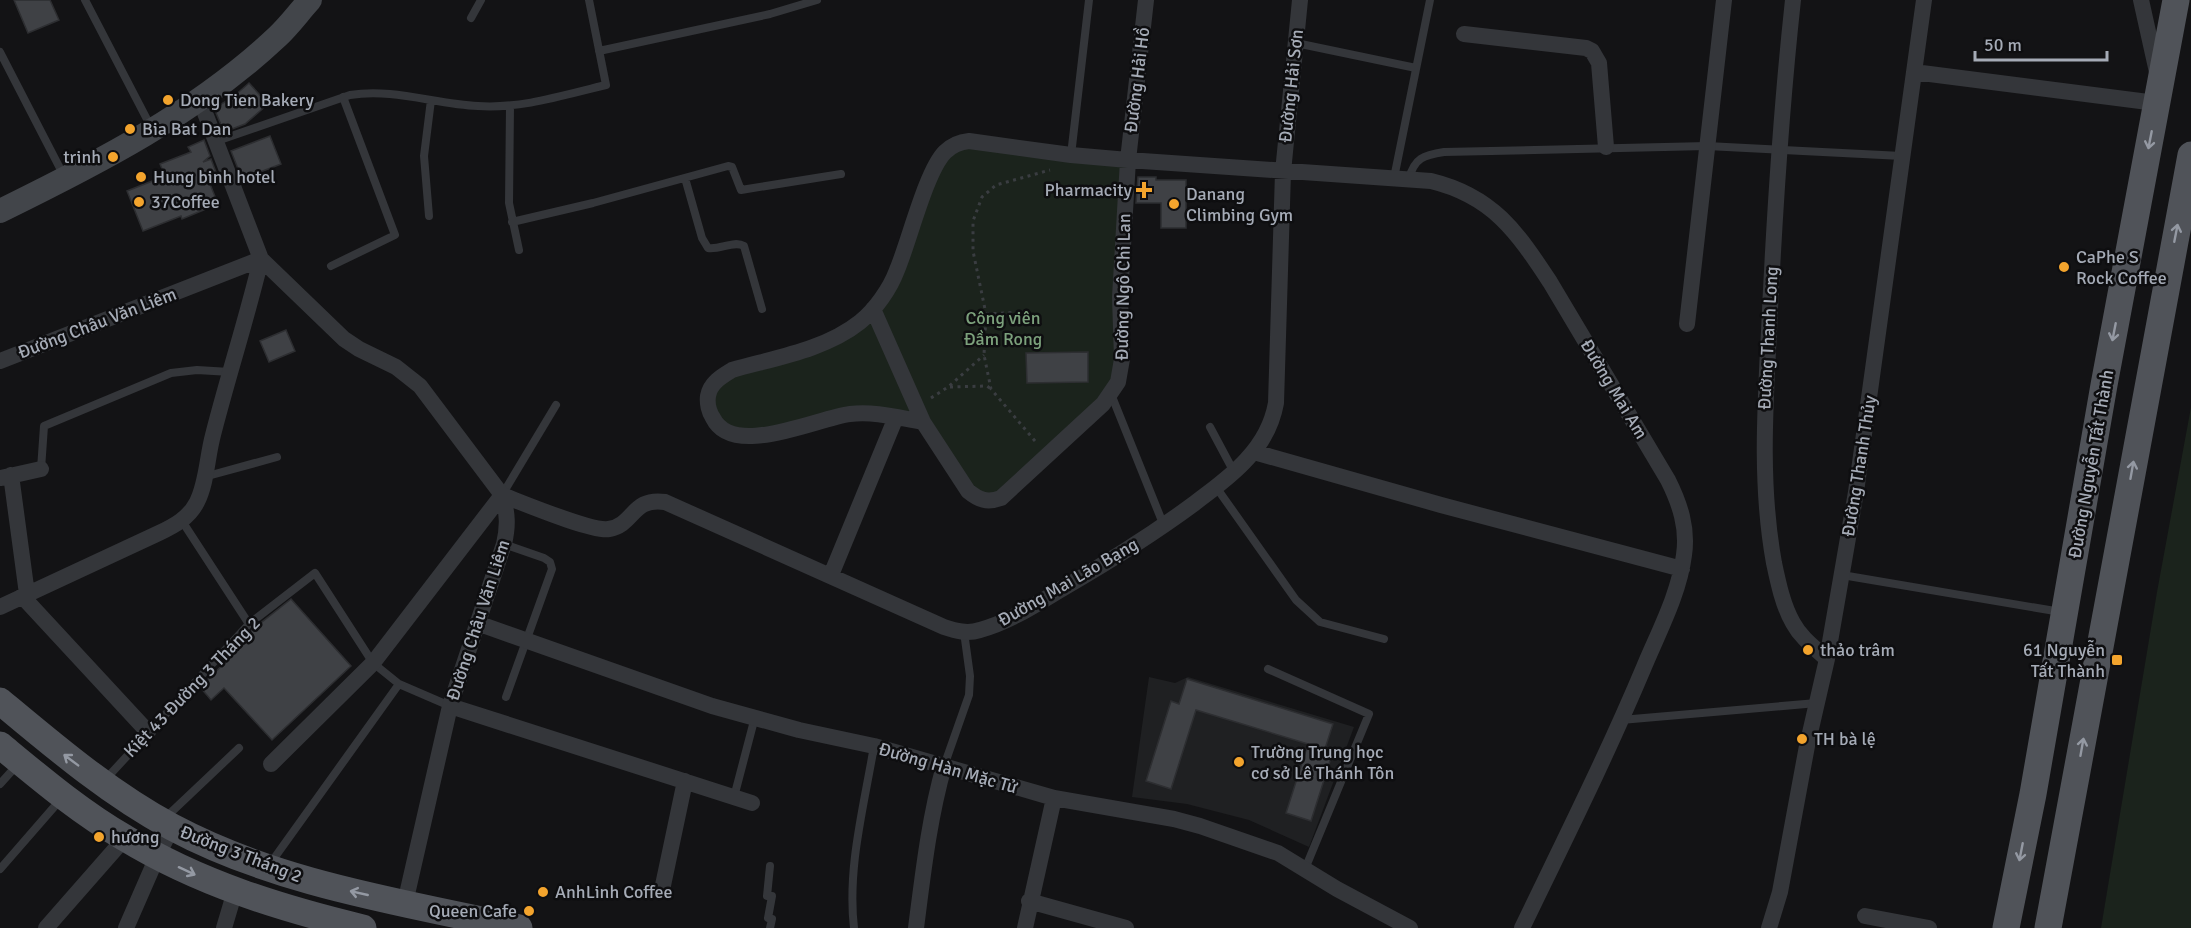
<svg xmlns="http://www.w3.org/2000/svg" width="2191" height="928" viewBox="0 0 2191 928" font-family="Signika,sans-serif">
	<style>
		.built { fill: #1f2022 }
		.green { fill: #1b231c }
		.building { fill: #3f4145; stroke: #2d2e31; stroke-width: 1.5 }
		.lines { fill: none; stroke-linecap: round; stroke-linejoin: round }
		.path { stroke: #3a3d41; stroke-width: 3; stroke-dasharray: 3 4.5; stroke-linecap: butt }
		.lane { stroke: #34363a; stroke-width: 8 }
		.street { stroke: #34363a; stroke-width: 16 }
		.secondary { stroke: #42454a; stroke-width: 24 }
		.primary { stroke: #505359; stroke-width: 27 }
		.oneway { stroke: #9499a3 }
		.poi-dot { fill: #f3a42d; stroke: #0e0e10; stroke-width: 2 }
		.labels { text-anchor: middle; stroke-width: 5; stroke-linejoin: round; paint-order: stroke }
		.street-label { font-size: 18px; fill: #a5abb6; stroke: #0e0e10 }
		.poi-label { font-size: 18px; fill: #a5abb6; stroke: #0e0e10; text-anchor: start }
		.park-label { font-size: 18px; fill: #7ca17c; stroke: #0e0e10 }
	</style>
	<rect width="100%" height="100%" fill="#131315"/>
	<path class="built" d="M1149 677 1175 683 1188 677 1354 727 1309 847 1249 820 1187 804 1132 797Z"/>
	<path class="green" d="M969 141 1128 160 1122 359 1111 394 993 501 976 498 923 422 847 414 759 436 717 426 712 386 843 333 873 309 933 170Z
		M2191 407V928H2101L2157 592Z"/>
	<path class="building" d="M14 0H50L59 20 28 33Z
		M249 83 268 104 245 124 224 132 214 108 232 98Z
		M270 136 281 164 242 179 231 151Z
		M204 140 210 156 203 162 211 159 219 180 210 184 218 204 182 219 181 216 143 231 127 191 165 176 160 164 191 152 188 147Z
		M1138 177H1156V180H1186V228H1161V203H1136Z
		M286 330 295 351 269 362 260 341Z
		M1088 352V382L1027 383 1026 353Z
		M291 599 351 666 272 740 224 688 211 700 200 687 250 638 248 635 253 629Z
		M1187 679 1333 724 1323 755 1331 758 1311 821 1286 813 1308 744 1196 710 1171 789 1146 781 1171 701 1179 704Z"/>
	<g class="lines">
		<path class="path" d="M986 314 1024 312
			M950 387 987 386 991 389
			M931 398 948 387 984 355
			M1035 441 991 389 984 355 986 314 973 251V221L982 197 996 185 1050 170"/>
		<path class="lane" d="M85 0 151 127
			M471 18 481 0
			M1296 43 1416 68
			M599 51 770 14 817 0
			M0 52 64 176
			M510 106 509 203 519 250
			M217 141 350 95C393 88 435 104 478 106 521 109 564 95 606 85L589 0
			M1071 155 1089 0
			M685 178 702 238 708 248C720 250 734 240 744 246L762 309
			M1394 178 1430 0
			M1409 179C1414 158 1424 155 1444 152L1707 146 1902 156
			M429 216 424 156 431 100
			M512 222 593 203 728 166 732 167 741 190 841 174
			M331 266 395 235 343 97
			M1111 394 1164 526
			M1210 427 1234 472
			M41 469 44 426 171 373 197 370 230 372
			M204 477 277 457
			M1216 487 1296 600 1320 622 1384 639
			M502 495 556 405
			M182 521 249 624
			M504 544 544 558 550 562 552 569 506 697
			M1842 575 2061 612
			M1268 669 1369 714 1305 869
			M1621 720 1817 703
			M944 766 969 695 970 676 964 632
			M104 781 249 624 315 573 373 663 399 684 450 706
			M0 784 18 764
			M734 797 755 717
			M164 819 239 748
			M270 864 399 684
			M770 866 767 896H772L768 918 772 919 770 928
			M0 869 61 799
			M854 928C847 868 864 806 874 746"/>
		<path class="street" d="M1793 0C1781 110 1774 221 1769 331 1765 409 1760 486 1774 563 1778 582 1783 606 1793 623 1801 638 1815 648 1827 659
			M2141 0 2157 72
			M1464 34 1586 48 1592 51 1599 63 1606 147
			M1914 72 2156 103
			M200 100 261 259 344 339 359 349 396 367 420 386 502 495C508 513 508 527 504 544L450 706 405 903
			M873 309 923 422 968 491C979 500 987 503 1001 498L1103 404 1118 382 1122 359 1120 297 1128 160 1146 0
			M1687 324 1724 0
			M0 361 261 259
			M923 422C899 418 875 411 850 414 817 418 733 459 713 418 709 412 707 403 708 396 710 383 722 376 732 370 774 358 825 350 860 322 875 310 890 289 897 270 909 242 926 171 945 152 952 145 959 142 969 141L1071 155 1128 160 1431 181C1493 196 1517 232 1550 282L1668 480C1680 504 1688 528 1684 555 1679 594 1659 631 1644 667 1607 755 1564 841 1522 928
			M1254 452 1441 505 1682 569
			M11 475 27 594
			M1 478 41 469
			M831 575 896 417
			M22 596 148 732
			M0 607 159 533C174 526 189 518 197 502 207 482 207 457 213 435 228 376 247 318 261 259
			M477 623 712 706 799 730 874 746 1054 798 1174 819 1200 826 1278 853 1337 889 1410 928
			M450 706 752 803
			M271 764 373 663 502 495C523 503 592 532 609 529 634 525 632 497 665 502L944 627C956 631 967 634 980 630 1010 622 1038 603 1065 587 1110 561 1153 534 1195 503 1213 489 1232 476 1247 459 1262 443 1272 425 1276 403L1283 172 1300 0
			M662 890 685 781
			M1029 901 1126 928
			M1865 916 1929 928
			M46 928 125 838
			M126 928 157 857 172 827
			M224 928 235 891
			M916 928C923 874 929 819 944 766
			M1025 928 1054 798
			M1769 928 1780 892 1807 746 1827 659 1856 492 1924 0"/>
		<path class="secondary" d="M0 211C98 163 196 113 277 37 289 26 299 12 310 0"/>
		<path class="primary" d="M0 701C54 746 109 793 172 827 279 884 401 902 519 928
			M0 745C40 778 80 812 125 838 199 883 280 908 363 928
			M2006 928 2033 794 2104 385 2176 0
			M2048 928 2191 155"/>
	</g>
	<defs><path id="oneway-shaft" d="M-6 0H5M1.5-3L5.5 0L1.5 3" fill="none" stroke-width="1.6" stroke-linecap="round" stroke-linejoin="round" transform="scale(1.5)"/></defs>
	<g class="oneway">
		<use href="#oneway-shaft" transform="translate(2150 140) rotate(101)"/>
		<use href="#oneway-shaft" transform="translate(2176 233) rotate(-79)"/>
		<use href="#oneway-shaft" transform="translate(2114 332) rotate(101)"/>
		<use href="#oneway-shaft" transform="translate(2132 470) rotate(-80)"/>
		<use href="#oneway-shaft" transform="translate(2082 747) rotate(-80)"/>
		<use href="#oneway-shaft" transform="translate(71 760) rotate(-143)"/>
		<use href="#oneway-shaft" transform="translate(2021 852) rotate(101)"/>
		<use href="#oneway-shaft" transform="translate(187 871) rotate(25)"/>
		<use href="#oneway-shaft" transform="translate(359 893) rotate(-167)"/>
	</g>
	<g class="poi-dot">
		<circle cx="168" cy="100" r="6"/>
		<circle cx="130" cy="129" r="6"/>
		<circle cx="113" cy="157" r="6"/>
		<circle cx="141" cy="177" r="6"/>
		<path d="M1141 181h6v6h6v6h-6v6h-6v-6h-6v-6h6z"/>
		<circle cx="139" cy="202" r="6"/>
		<circle cx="1174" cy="204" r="6"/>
		<circle cx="2064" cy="267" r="6"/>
		<circle cx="1808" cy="650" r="6"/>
		<rect x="2111" y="654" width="12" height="12" rx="3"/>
		<circle cx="1802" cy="739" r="6"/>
		<circle cx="1239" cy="762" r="6"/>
		<circle cx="99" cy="837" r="6"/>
		<circle cx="543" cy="892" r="6"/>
		<circle cx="529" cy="911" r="6"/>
	</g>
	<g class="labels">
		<g class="street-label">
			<text transform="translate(1137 80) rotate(-83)" y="6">Đường Hải Hồ</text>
			<text transform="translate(1291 86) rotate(-84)" y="6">Đường Hải Sơn</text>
			<text transform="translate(1123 287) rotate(-89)" y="6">Đường Ngô Chi Lan</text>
			<text transform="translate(97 323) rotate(-21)" y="6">Đường Châu Văn Liêm</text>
			<text transform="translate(1768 338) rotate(-87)" y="6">Đường Thanh Long</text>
			<text transform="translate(1614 389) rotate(59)" y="6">Đường Mai Am</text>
			<text transform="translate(2091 464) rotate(-80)" y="6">Đường Nguyễn Tất Thành</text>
			<text transform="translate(1859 466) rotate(-81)" y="6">Đường Thanh Thủy</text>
			<text transform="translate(1068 582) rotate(-30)" y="6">Đường Mai Lão Bạng</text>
			<text transform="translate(478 620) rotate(-72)" y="6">Đường Châu Văn Liêm</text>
			<text transform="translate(192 687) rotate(-46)" y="6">Kiệt 43 Đường 3 Tháng 2</text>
			<text transform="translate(948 768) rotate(16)" y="6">Đường Hàn Mặc Tử</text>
			<text transform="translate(241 854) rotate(21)" y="6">Đường 3 Tháng 2</text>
		</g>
		<g class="poi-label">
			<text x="180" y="106">Dong Tien Bakery</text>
			<text x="142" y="135">Bia Bat Dan</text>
			<text x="101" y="163" text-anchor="end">trinh</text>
			<text x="153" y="183">Hung binh hotel</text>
			<text x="1132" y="196" text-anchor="end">Pharmacity</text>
			<text x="1186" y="200">Danang<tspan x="1186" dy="21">Climbing Gym</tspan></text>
			<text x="151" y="208">37Coffee</text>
			<text x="2076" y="263">CaPhe S<tspan x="2076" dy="21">Rock Coffee</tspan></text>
			<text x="1820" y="656">thảo trâm</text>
			<text x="2105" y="656" text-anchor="end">61 Nguyễn<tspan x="2105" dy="21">Tất Thành</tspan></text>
			<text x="1814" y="745">TH bà lệ</text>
			<text x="1251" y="758">Trường Trung học<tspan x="1251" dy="21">cơ sở Lê Thánh Tôn</tspan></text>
			<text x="111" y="843">hương</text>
			<text x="555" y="898">AnhLinh Coffee</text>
			<text x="517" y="917" text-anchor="end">Queen Cafe</text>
		</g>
		<g class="park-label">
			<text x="1003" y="324">Công viên<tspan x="1003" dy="21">Đầm Rong</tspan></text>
		</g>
	</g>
	<path d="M1975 51v9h132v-9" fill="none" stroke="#a5abb6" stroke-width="3"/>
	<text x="1984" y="51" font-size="18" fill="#a5abb6" stroke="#0e0e10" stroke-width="4.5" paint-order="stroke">50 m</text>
</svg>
